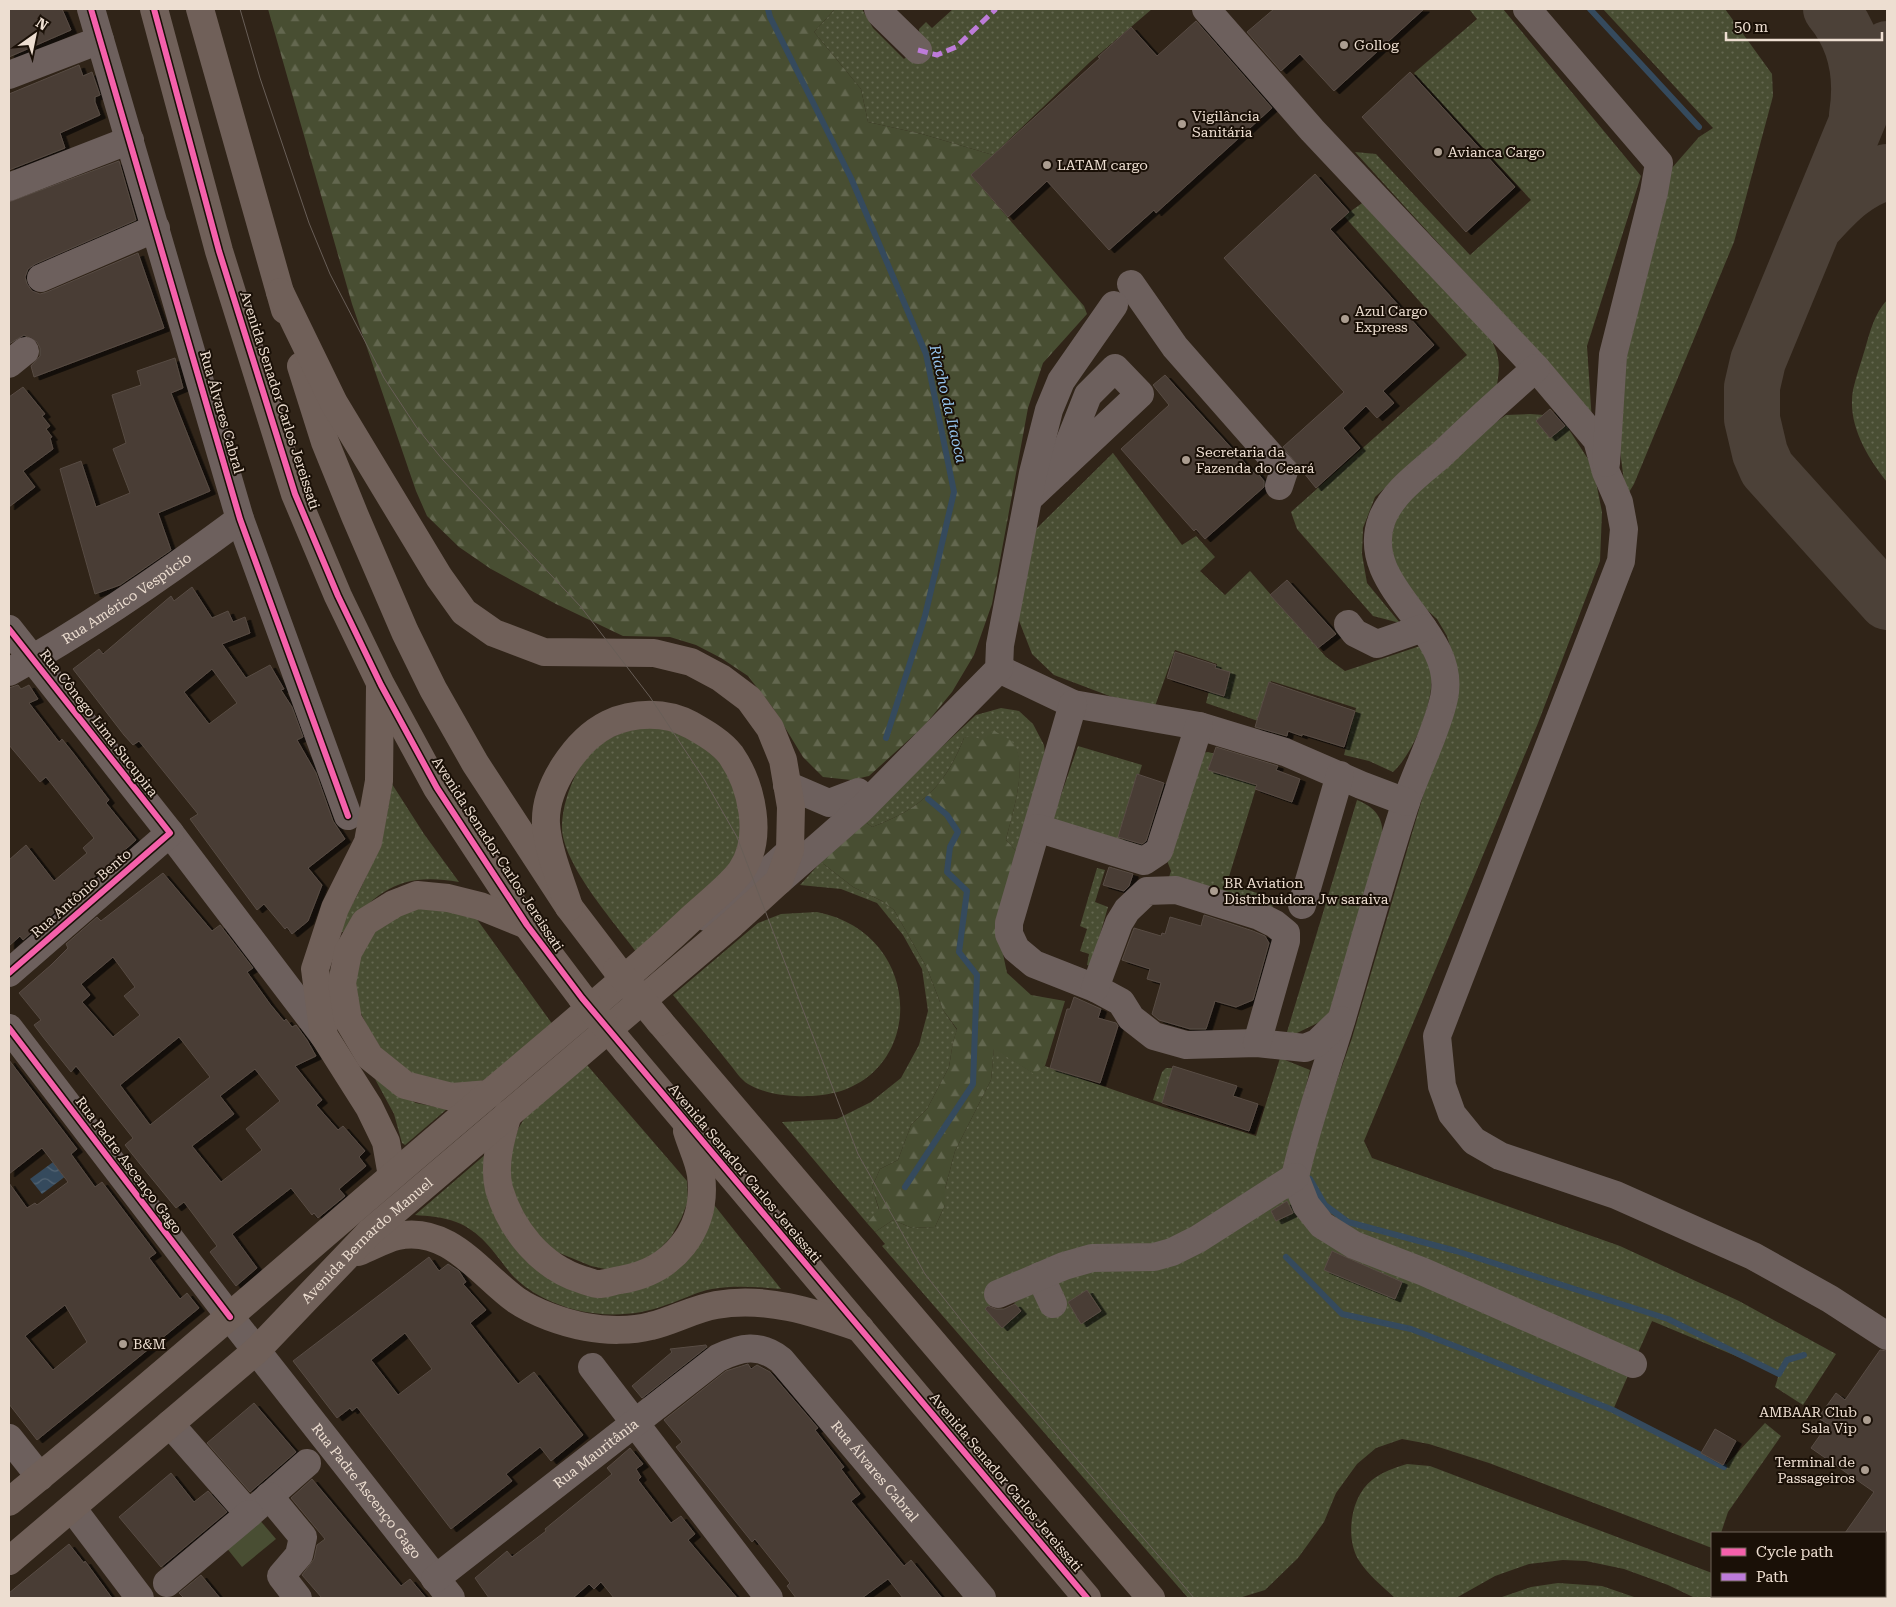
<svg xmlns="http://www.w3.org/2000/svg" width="1896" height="1607" viewBox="0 0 1896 1607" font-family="'Roboto Serif',serif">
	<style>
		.grass { fill: url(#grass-dots) }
		.forest { fill: url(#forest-firs) }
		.pitch { fill: #494e33 }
		.water { fill: url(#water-waves) }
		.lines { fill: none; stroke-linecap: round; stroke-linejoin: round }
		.stream { stroke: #354a5d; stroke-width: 6 }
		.taxiway { stroke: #4c4138; stroke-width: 56 }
		.building { fill: #483c34; stroke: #584c44; fill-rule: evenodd; filter: url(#shadow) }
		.minor { stroke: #6d605d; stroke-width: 28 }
		.major { stroke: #706059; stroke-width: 28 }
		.tram { stroke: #685e57; stroke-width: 1 }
		.major-bridge { stroke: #706059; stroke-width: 28 }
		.quiet { stroke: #bd7bd9; stroke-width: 5; stroke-dasharray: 10 5; stroke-linecap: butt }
		.cycleway-casing { stroke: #1a1007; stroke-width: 9 }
		.cycleway { stroke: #f560ab; stroke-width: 6 }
		.poi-dot { fill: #ab9d90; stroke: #1a1007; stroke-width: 2 }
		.labels { text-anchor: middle; stroke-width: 4; stroke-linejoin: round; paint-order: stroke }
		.poi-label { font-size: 14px; fill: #edded1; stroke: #1a1007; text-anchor: start }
		.street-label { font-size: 14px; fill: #edded1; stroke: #1a1007 }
		.water-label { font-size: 15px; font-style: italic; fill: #97c6f0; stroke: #1a1007 }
	</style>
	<defs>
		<pattern id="grass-dots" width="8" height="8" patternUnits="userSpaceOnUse" patternTransform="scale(1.25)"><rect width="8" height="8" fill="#494e33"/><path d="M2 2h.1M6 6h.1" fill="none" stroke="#646750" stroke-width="1.8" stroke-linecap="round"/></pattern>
		<pattern id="forest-firs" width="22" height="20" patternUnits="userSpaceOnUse" patternTransform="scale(1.25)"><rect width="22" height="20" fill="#484e32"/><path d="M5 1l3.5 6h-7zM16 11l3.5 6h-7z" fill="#63674f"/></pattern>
		<pattern id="water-waves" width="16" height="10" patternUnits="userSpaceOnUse" patternTransform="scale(1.25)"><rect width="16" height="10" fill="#354a5d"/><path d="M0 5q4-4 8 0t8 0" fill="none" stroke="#536473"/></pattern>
		<filter id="shadow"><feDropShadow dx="5.5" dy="3" stdDeviation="0" flood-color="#0009"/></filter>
	</defs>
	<rect width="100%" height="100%" fill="#302418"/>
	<path class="grass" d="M835 9H862L873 28 904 59 920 44 919 29 926 22 932 28 953 9H1152L1090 62 993 155 922 134 868 122 861 89 814 32Z
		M1469 9H1503L1641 176 1587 346 1592 422 1563 380 1355 152 1376 154 1470 255 1531 200 1414 73 1477 19Z
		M1603 9H1725L1772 74 1773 96 1734 242 1634 484 1626 497 1615 412 1625 349 1671 169 1699 137 1713 128Z
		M1365 201 1486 331C1499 352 1501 361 1497 385L1375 497 1363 528 1362 554 1367 583 1400 623 1373 616 1297 529 1291 512 1467 355 1344 216Z
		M1887 300V482C1867 457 1847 424 1853 390 1856 376 1861 363 1865 349 1870 332 1874 314 1887 300Z
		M1530 414 1544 415 1536 421 1550 438 1566 425 1588 459 1596 482 1602 512 1600 561 1538 723 1364 1141 1372 1158 1620 1246 1739 1301 1836 1354 1803 1405 1775 1387 1779 1374 1652 1321 1637 1355 1361 1234C1335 1217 1304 1200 1307 1165L1352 1038 1437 748 1454 660 1447 636 1437 619 1415 599 1399 580 1390 541 1400 505 1478 435 1506 415Z
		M1113 453 1182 545 1196 536 1215 557 1200 571 1225 595 1250 571 1326 657 1345 671 1423 645C1426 652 1430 660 1431 667 1436 698 1415 752 1393 772L1369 761 1344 755 1356 708 1271 681 1258 721 1206 703 1209 691 1229 672 1216 668 1217 664 1175 650 1155 706 1120 700 1054 675 1032 654 1016 613 1036 529Z
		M1001 708 1019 711 1033 724 1044 745 1046 763 1019 854 1006 840C1011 816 1036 747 1002 737 995 735 989 740 983 740 975 740 972 736 964 738 945 786 921 809 872 827L863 820 976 715Z
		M643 728H664L689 735 732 771 745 822 733 866 637 953C615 923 562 864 562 827 562 808 569 788 577 772 590 746 616 731 643 728Z
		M1078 746 1142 765 1119 838 1150 848 1063 831 1053 818Z
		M1208 752 1219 755 1257 785 1227 883 1275 899 1271 912 1168 880 1171 871 1164 853 1202 753Z
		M392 784 424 834 459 882C403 872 377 889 343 932H340L341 924C368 880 385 837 392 784Z
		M1357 800C1376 808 1383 817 1383 838L1330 1017 1295 1034 1287 1032Z
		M821 862 853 887 882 901 894 910 927 968 943 1010 957 1030 953 1042 949 1067 927 1109 911 1125 898 1160 880 1169 872 1187 879 1210 867 1223 782 1122 837 1119 871 1102 901 1078 919 1045 928 1011 922 969 903 935 877 903 841 889 800 885Z
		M1097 868 1105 870 1095 902 1108 907 1091 966 1087 965 1089 954 1080 951 1087 929 1080 926Z
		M426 905 476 918 553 1025 485 1080 473 1083 456 1085 418 1076 403 1068 382 1050 367 1026 358 1007 355 980 361 954 370 936 386 919Z
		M817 912C933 935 926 1096 807 1096 788 1097 765 1094 748 1084 741 1080 734 1069 728 1062 710 1039 691 1017 673 995L758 923 781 914Z
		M994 1048 1033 1073 1045 1066 1166 1108 1256 1136 1280 1058 1310 1070 1284 1174 1191 1238 1156 1251 1115 1250 1085 1256 994 1291 997 1299 987 1309 1003 1327 1021 1310 1014 1303 1033 1292 1046 1314 1063 1304 1052 1284C1078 1255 1120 1269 1154 1264 1176 1260 1220 1237 1238 1224 1246 1218 1253 1211 1262 1205 1271 1200 1281 1197 1290 1192L1298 1207 1327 1238 1369 1261 1630 1371 1613 1410 1724 1467 1765 1423 1781 1436 1728 1512 1721 1533H1712V1548L1489 1463 1429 1444 1402 1439 1376 1448 1357 1464 1336 1493 1324 1522 1298 1558 1265 1590 1239 1598H1188L882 1246 885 1244 875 1232 893 1220 912 1228 935 1227 945 1205V1189L955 1151 991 1080Z
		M587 1065 687 1181 688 1201 681 1219 671 1237 653 1256 619 1269H605L591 1266 557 1252 536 1237 512 1192 509 1157 518 1129 524 1119 532 1110Z
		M1166 1068H1173L1162 1103 1153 1100 1162 1072Z
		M375 1079 416 1103 447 1109 405 1145 402 1143 394 1114Z
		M486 1154 494 1211 614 1292 711 1201 781 1289C758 1287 735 1285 712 1289 696 1292 682 1300 666 1305 637 1316 606 1317 576 1310 552 1304 523 1290 508 1270 493 1251 480 1231 456 1222 443 1217 428 1216 415 1215Z
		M1407 1464 1430 1466 1712 1573V1596H1773L1779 1598H1695L1668 1585 1624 1569 1586 1561 1563 1560 1529 1564 1495 1576 1456 1598H1395C1382 1586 1367 1574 1358 1559 1345 1536 1351 1496 1372 1480 1382 1472 1394 1468 1407 1464Z
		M1558 1583 1602 1586 1637 1598H1499L1531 1587Z"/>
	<path class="forest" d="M268 9H835L814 32 861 89 868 122 922 134 993 155 971 175 1084 306 1087 314 1043 363 1028 408 992 604 974 655 952 692 924 726 869 776 851 780 823 777 803 757 773 708 748 676 721 658 696 645 670 637 623 636 556 604 491 569 459 547 427 516 416 491 352 304Z
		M994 730C999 735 1005 736 1010 740 1032 757 1011 817 1006 840L1019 854 998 930 1007 973 1031 995 1065 1001 1045 1066 1034 1074 994 1049 991 1080 955 1151 945 1189V1205L935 1227 912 1228 893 1220 875 1232 867 1223 879 1209 872 1187 880 1169 898 1160 911 1125 927 1109 949 1067 953 1042 957 1029 943 1010 927 968 894 910 882 901 853 887 821 862 863 820 872 827C921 809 945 786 964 738L972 736 982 740Z"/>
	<path class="pitch" d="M258 1518 276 1539 242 1567 225 1546Z"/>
	<path class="water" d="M60 1157 71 1172 42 1194 30 1179Z"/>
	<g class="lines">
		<path class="stream" d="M768 9 770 17 851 178 926 354 954 492 925 616 886 738
			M1590 9 1699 127
			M1310 1179 1325 1205 1348 1222 1456 1251 1668 1319 1779 1374 1787 1360 1804 1355
			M905 1187 973 1084 977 975 959 952 967 891 947 872 950 847 958 832 947 815 928 799
			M1286 1257 1342 1314 1411 1329 1465 1350 1613 1410 1724 1467"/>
		<path class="taxiway" d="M1831 9C1856 39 1863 77 1857 115
			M1887 49 1758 361 1752 387V419L1760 453 1767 469 1887 602
			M1817 223C1838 200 1856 181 1887 172"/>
	</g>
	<path class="building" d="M9 9H62L71 30 9 57Z
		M1274 9H1424L1334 91 1300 54 1281 71 1247 32Z
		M1196 21 1272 108 1156 213 1154 210 1109 250 1047 181 1008 217 971 175 1100 58 1098 57 1131 27 1157 56Z
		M79 65 83 76 92 72 100 95 95 97V102L100 115 60 133 65 148 9 170V94Z
		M1410 72 1515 187 1466 232 1362 117Z
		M119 161 136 220 35 264 28 269 25 277 27 284 32 291 40 294 47 292 138 253 164 328 34 377 31 366 40 356V348L37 342 24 335 9 344V202Z
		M1315 174 1349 212 1330 229 1434 345 1383 391 1394 403 1377 418 1366 406 1343 428 1360 448 1316 488 1283 447 1344 392 1224 258Z
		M175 358 183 388 171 393 210 491 158 513 171 550 120 585 95 594 60 469 81 461 96 507 130 493 113 449 126 443 112 395 141 385 137 371Z
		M1165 375 1254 473 1256 471 1264 481V487L1205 539 1196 529 1194 531 1121 449 1169 405 1153 385Z
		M23 387 45 414 42 416 50 426 46 429 52 437 50 438 53 449 23 471 35 487 9 507V397Z
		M1550 409 1565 426 1550 438 1536 421Z
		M1287 580 1336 634 1318 648 1270 595Z
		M192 587 212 618 228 611 233 622 245 617 250 633 222 644 246 678 270 665 284 689 281 690 292 707 303 737 297 740 316 773 333 821 345 839 308 868 322 885 308 921 292 934 287 927 285 929 264 904 257 910 190 819 198 814 139 741 133 745 124 735 73 669 99 649 103 654 171 596 174 601ZM212 669 237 703 209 724 184 692Z
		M1175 652 1216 665 1215 668 1230 672 1224 696 1167 678Z
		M1269 682 1355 711 1344 747 1302 734V736L1288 731 1287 736 1255 727Z
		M18 685 21 689 29 685 38 699 29 703 59 742 62 739 74 754 109 800 106 803 136 840 23 940 20 936 9 946V860L26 845 54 881 87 853 83 848 94 838 46 777 40 782 9 745V688Z
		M1216 747 1278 766 1276 770 1300 779 1292 802 1255 789 1257 785 1208 770Z
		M1137 774 1164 783 1146 841 1142 844 1118 837Z
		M1109 867 1133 874 1129 886 1124 891 1103 885Z
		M163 873 212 931 220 925 253 968 247 972 270 1004 284 1021 286 1019 292 1027 296 1025 307 1040 316 1056 295 1066 322 1100 316 1105 338 1130 343 1126 365 1151 359 1157 366 1166 339 1189 345 1196 318 1218 314 1213 312 1215 291 1188 232 1234 257 1268 236 1286 210 1252 217 1246 184 1202 176 1208 140 1164 125 1145 133 1138 76 1066 71 1072 43 1037 34 1025 41 1020 19 993 51 965 68 948 66 944 97 917 101 921ZM113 957 135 987 124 996 140 1015 113 1037 82 1002 90 995 81 984ZM179 1037 210 1077 150 1125 120 1085ZM255 1069 280 1101 246 1129 262 1150 221 1182 192 1146 234 1114 220 1096Z
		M1204 915 1253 931 1265 936 1269 943 1253 1000 1236 1007 1215 1001 1206 1029H1190L1159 1020 1152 1014 1161 983 1147 979 1150 969 1122 960 1134 928 1161 936 1162 933 1165 934 1170 917 1201 926Z
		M1074 997 1101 1009 1098 1018 1116 1023 1118 1026 1100 1083 1050 1068 1067 1009H1070Z
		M9 1060 77 1149 71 1154 95 1187 102 1182 156 1253 149 1258 180 1299 187 1293 199 1308 37 1440 9 1404V1183L27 1208 35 1203 37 1205 68 1182 42 1148 9 1174ZM65 1305 87 1342 53 1370 25 1336Z
		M1173 1066 1237 1086 1233 1096 1258 1104 1249 1131 1162 1103Z
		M1287 1201 1293 1213 1276 1221 1271 1211Z
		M1332 1251 1402 1282 1395 1299 1324 1270Z
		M429 1257 439 1271 448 1264 459 1271 466 1282 463 1284 486 1310 470 1323 518 1384 534 1372 583 1435 551 1461 540 1447 506 1474 512 1481 451 1529 357 1407 352 1411 350 1408 337 1418 293 1361ZM405 1333 432 1369 398 1395 371 1360Z
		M1087 1290 1101 1311 1081 1324 1068 1302Z
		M1015 1304 1021 1311 1002 1328 985 1309 988 1306 996 1309H1004Z
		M706 1345 707 1347 642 1398 632 1386 672 1352 670 1349Z
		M1880 1350 1887 1351V1533H1845L1874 1492 1811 1448 1828 1424 1818 1418 1836 1393 1845 1400Z
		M748 1364 751 1369 757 1365 770 1372 818 1428 815 1430 844 1467 841 1469 860 1494 851 1501 904 1566 911 1560 942 1598H903L888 1579 862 1598H796L787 1586 790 1583 755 1539 752 1542 676 1447 682 1442 664 1420 726 1371Z
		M254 1403 296 1452 250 1492 207 1443Z
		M1715 1429 1736 1441 1723 1465 1701 1453Z
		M630 1448 643 1464 636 1469 641 1477 638 1480 671 1523 681 1516 695 1534 688 1540 737 1598H614L601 1582 594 1589 589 1584 573 1598H489L475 1578 507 1551 512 1557 546 1531 545 1529 612 1474 607 1468Z
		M171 1473 194 1502 208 1491 227 1512 161 1567 119 1517Z
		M312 1479 401 1586 410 1579 426 1598H322L302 1575 314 1559 317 1545 325 1539 291 1498Z
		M69 1544 84 1563 85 1561 112 1598H9V1593Z
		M201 1575 220 1598H184L179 1593Z"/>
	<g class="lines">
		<g class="minor">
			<path d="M91 9 240 519 348 816"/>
			<path d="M878 9 880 13 918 50"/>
			<path d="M1206 9 1312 130 1536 368 1597 440 1606 472 1619 502 1624 529 1621 561 1437 1036 1442 1086 1452 1114 1474 1141 1500 1156 1616 1195 1753 1256 1830 1299 1887 1336"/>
			<path d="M1527 9 1659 163 1654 192 1613 355 1606 463"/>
			<path d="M9 75 100 40"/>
			<path d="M9 187 130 140"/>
			<path d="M41 278 156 228"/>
			<path d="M1131 284 1175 347 1284 471 1279 486"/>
			<path d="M9 364 25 351"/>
			<path d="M1536 368C1504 396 1472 425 1441 455 1420 473 1392 493 1382 519 1356 588 1459 629 1444 698 1437 731 1417 769 1406 802 1383 873 1363 946 1342 1018 1326 1071 1307 1123 1295 1177L1306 1205 1322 1225 1354 1245 1424 1272 1633 1364"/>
			<path d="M1029 498 1140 394 1115 368 1088 395 1058 471"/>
			<path d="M1348 624 1355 633 1377 644 1423 628"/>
			<path d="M9 629 170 833 324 1036"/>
			<path d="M999 669 1073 704 1199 726 1285 752 1361 785 1406 802"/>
			<path id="s1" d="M9 672C90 627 166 574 240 519"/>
			<path d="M1073 704 1009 923V934L1016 949 1034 964 1095 988 1121 1002 1131 1018 1154 1036 1186 1045 1257 1043 1305 1048 1317 1043 1341 1020"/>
			<path d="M787 785 829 803 858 792"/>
			<path d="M1037 828 1144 861 1159 851 1199 726"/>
			<path d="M779 881 861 809 999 669 1000 645 1033 473 1049 410 1061 381 1114 305"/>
			<path d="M1302 905 1340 775"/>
			<path d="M706 917 754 884 788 853"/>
			<path d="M9 973 170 833"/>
			<path d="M1095 988 1119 923 1127 910 1147 891 1176 890 1259 916 1275 924 1286 933V941L1257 1043"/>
			<path id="s2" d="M9 1028 230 1317 451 1598"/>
			<path d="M1040 1276 1053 1304"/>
			<path d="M998 1294 1064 1266 1092 1258 1154 1257 1172 1252 1198 1239 1295 1177"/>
			<path d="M592 1367 769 1598"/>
			<path d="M170 1424 249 1514 307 1463"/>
			<path d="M9 1438 40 1477"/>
			<path d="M269 1496 303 1537 299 1555 281 1576 298 1598"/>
			<path d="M72 1508 140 1598"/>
			<path id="s3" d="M435 1579 718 1358C741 1347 759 1343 781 1360L982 1598"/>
			<path d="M167 1583 249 1514"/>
		</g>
		<g class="major">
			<path d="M154 9 219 251 295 494 338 596 381 685 437 788 527 925 582 998"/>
			<path d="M200 9 285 310"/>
			<path d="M301 366 325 442 355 516 405 632 433 689 475 763 569 907 617 970"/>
			<path d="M380 687 379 781 368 842 335 908 315 969 324 1036 369 1107 386 1142 392 1176"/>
			<path d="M660 1022 1151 1598"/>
			<path d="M627 1052 1087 1598"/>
			<path d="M489 1094 452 1097 405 1085 370 1057 348 1020 342 983 348 952 365 922 394 904 417 895 448 898 480 906 527 925"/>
			<path d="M508 1114C501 1137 493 1164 499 1189 511 1230 541 1267 583 1280 588 1281 593 1284 598 1284 605 1284 613 1281 620 1280 673 1272 708 1229 701 1175 699 1160 691 1145 687 1131"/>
			<path d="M358 1252C371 1247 384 1239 397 1236 449 1225 480 1274 516 1300 535 1313 564 1323 586 1327 606 1331 632 1331 651 1326 673 1321 693 1309 716 1305 765 1296 813 1312 860 1328"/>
			<path d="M9 1502C178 1364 341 1218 509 1077 571 1024 635 972 694 916 708 903 730 886 741 871 764 838 752 786 731 755 721 742 705 733 691 725 666 711 633 712 608 724 576 740 544 787 546 824 548 852 561 881 569 907"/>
			<path id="s4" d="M9 1561 257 1350 370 1232 732 924 779 881 790 850 791 807 783 760 770 728 749 699 721 678 691 662 654 653 544 652 494 633 464 612 439 577 334 403 280 292"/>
		</g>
		<path class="tram" d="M240 9 260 78 309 223 330 274 384 378 417 428 443 460 581 607 650 697 704 779 737 837 858 1154 925 1274 975 1338 1194 1598"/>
		<path class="major-bridge" d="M617 970 660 1022
			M582 998 627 1052"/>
		<path class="quiet" d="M918 50 937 55 956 47 996 9"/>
		<defs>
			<path id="cycleway" d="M91 9 240 519 348 816
				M154 9 219 251 295 494 338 596 381 685 437 788 527 925 582 998 1087 1598
				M9 629 170 833 9 973
				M9 1028 230 1317"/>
		</defs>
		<use href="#cycleway" class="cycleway-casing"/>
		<use href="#cycleway" class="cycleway"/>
	</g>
	<g class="poi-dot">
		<circle cx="1344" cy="45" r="5"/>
		<circle cx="1182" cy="124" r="5"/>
		<circle cx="1438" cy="152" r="5"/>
		<circle cx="1047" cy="165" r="5"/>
		<circle cx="1345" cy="319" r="5"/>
		<circle cx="1186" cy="460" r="5"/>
		<circle cx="1214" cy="891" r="5"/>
		<circle cx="123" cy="1344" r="5"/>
		<circle cx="1867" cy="1420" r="5"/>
		<circle cx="1865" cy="1470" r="5"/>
	</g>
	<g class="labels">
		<g class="poi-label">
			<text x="1354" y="50">Gollog</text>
			<text x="1192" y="121">Vigilância<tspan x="1192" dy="16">Sanitária</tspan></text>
			<text x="1448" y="157">Avianca Cargo</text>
			<text x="1057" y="170">LATAM cargo</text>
			<text x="1355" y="316">Azul Cargo<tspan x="1355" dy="16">Express</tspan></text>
			<text x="1196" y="457">Secretaria da<tspan x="1196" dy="16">Fazenda do Ceará</tspan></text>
			<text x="1224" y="888">BR Aviation<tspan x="1224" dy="16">Distribuidora Jw saraiva</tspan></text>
			<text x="133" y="1349">B&amp;M</text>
			<text x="1857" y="1417" text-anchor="end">AMBAAR Club<tspan x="1857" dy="16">Sala Vip</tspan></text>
			<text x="1855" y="1467" text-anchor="end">Terminal de<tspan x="1855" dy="16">Passageiros</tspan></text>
		</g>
		<g class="street-label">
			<text transform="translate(280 400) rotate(72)" y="5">Avenida Senador Carlos Jereissati</text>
			<text transform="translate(222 412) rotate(74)" y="5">Rua Álvares Cabral</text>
			<text dy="5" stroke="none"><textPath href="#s1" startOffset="139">Rua Américo Vespúcio</textPath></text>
			<text transform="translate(99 723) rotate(52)" y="5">Rua Cônego Lima Sucupira</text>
			<text transform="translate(498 854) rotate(57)" y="5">Avenida Senador Carlos Jereissati</text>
			<text transform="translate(81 893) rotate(-41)" y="5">Rua Antônio Bento</text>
			<text transform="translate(129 1165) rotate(53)" y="5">Rua Padre Ascenço Gago</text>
			<text transform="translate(745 1173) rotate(50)" y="5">Avenida Senador Carlos Jereissati</text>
			<text dy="5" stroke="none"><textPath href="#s4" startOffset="481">Avenida Bernardo Manuel</textPath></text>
			<text dy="5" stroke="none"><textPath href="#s3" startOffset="204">Rua Mauritânia</textPath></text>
			<text dy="5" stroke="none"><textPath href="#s3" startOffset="572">Rua Álvares Cabral</textPath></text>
			<text transform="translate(1006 1482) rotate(50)" y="5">Avenida Senador Carlos Jereissati</text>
			<text dy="5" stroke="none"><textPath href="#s2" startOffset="585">Rua Padre Ascenço Gago</textPath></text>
		</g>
		<g class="water-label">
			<text transform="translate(948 404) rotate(77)" y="5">Riacho da Itaoca</text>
		</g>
	</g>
	<rect width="1896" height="1607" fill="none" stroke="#edded1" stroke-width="20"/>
	<rect x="1711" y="1532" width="175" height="65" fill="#1a1007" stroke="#6e6258"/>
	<rect x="1721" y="1548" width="25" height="8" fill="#f560ab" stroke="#6e6258"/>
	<text x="1756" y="1557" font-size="15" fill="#edded1">Cycle path</text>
	<rect x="1721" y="1573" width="25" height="8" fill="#bd7bd9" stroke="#6e6258"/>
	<text x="1756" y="1582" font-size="15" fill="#edded1">Path</text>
	<g transform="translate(35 35) rotate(33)" stroke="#1a1007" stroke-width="4" paint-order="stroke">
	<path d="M0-4L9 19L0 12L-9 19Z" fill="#edded1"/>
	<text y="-8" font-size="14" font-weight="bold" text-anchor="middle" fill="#edded1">N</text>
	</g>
	<path d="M1726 32v8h156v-8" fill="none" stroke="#edded1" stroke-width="2.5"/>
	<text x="1734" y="32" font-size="15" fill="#edded1" stroke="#1a1007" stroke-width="4" paint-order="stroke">50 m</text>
</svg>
